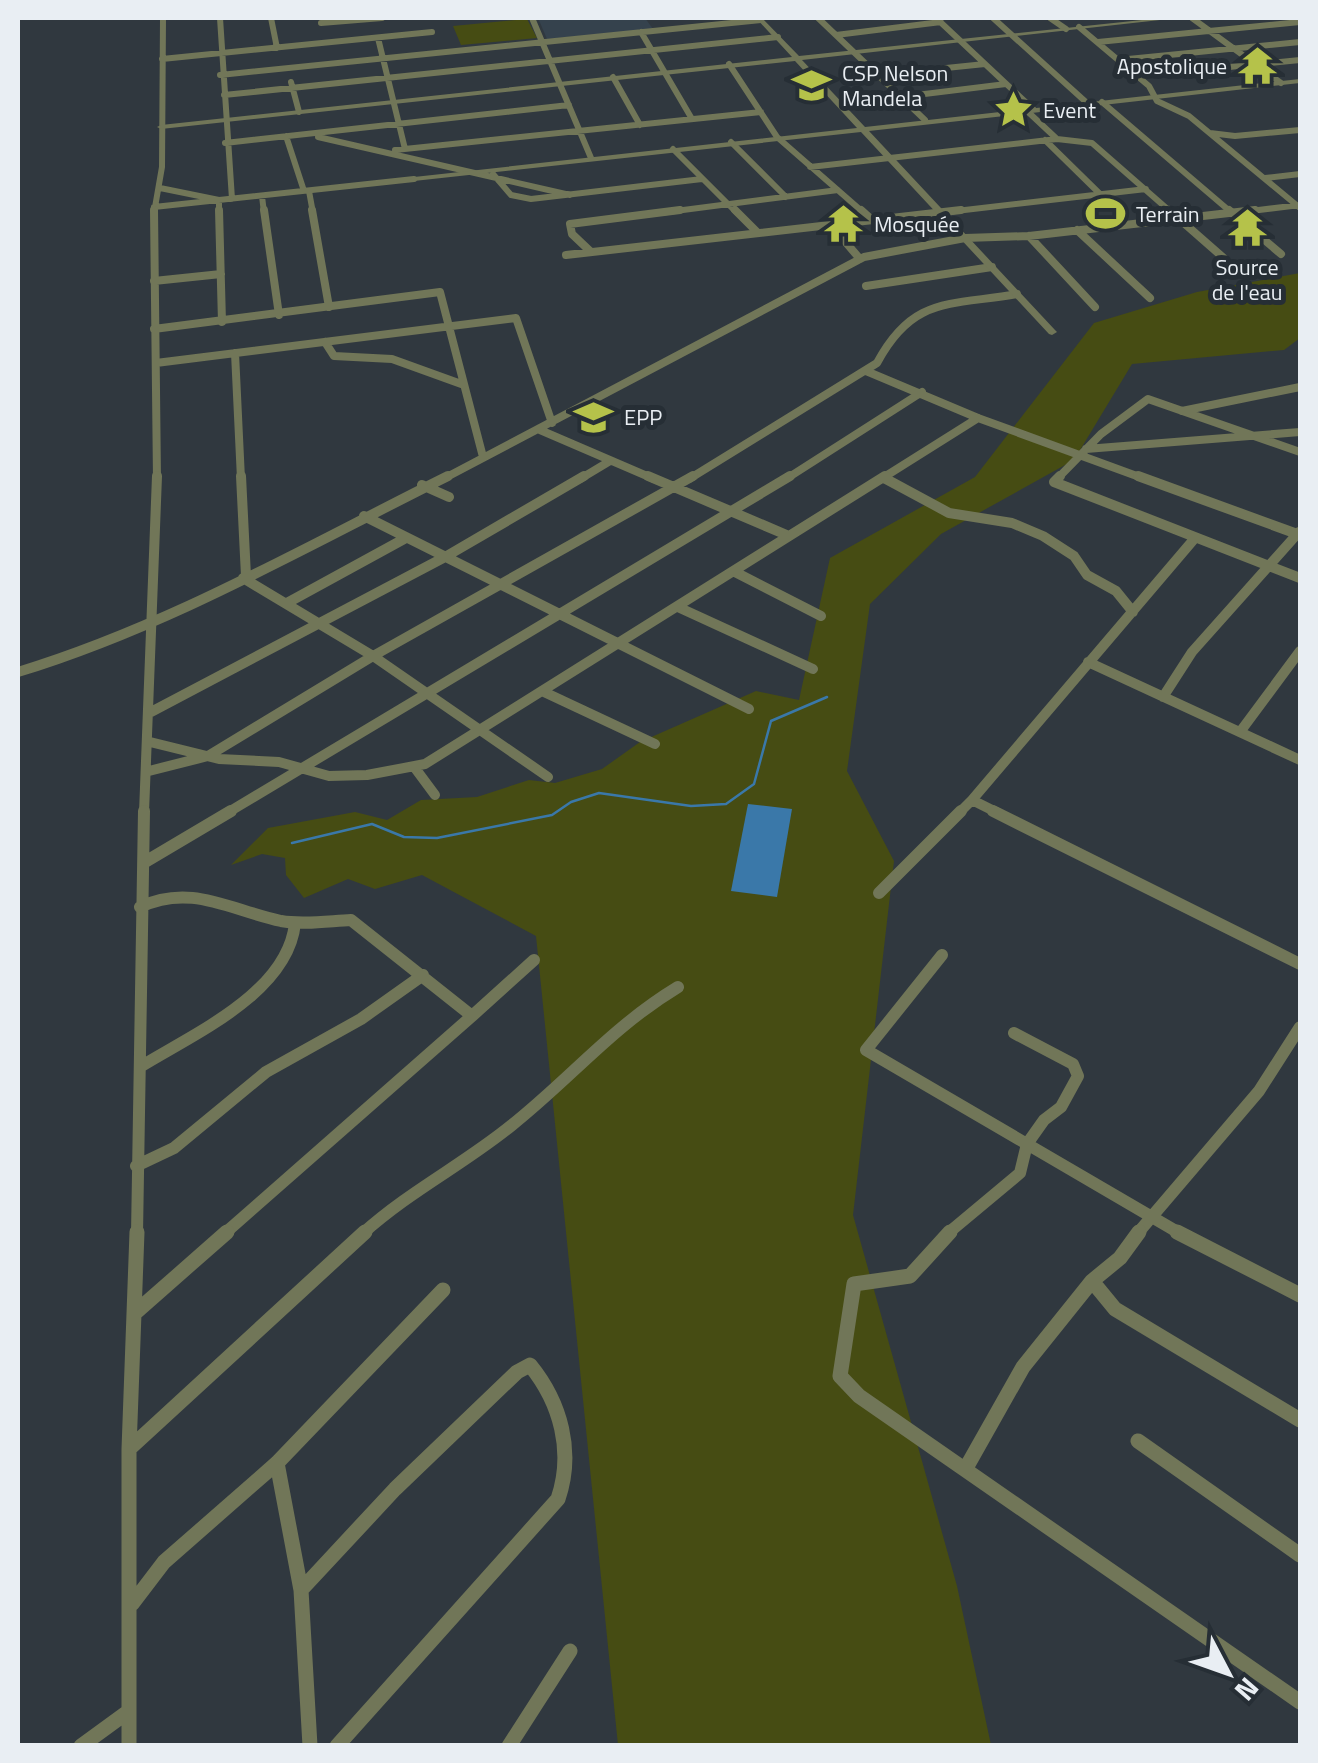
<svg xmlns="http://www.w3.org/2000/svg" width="1318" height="1763" viewBox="0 0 1318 1763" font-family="'Titillium Web',sans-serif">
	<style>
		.built { fill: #35424d }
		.green { fill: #464c13 }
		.water { fill: #3a78a9 }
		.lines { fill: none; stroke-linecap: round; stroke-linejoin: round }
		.stream { stroke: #3a78a9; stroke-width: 2.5 }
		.minor-far4 { stroke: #717658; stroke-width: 6 }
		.minor-far3 { stroke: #717658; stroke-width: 8 }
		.minor-far2 { stroke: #717658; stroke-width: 10 }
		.minor-far1 { stroke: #717658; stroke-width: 12 }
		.minor { stroke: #717658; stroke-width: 15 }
		.tertiary { fill: #717658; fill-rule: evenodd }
		.labels { text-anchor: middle; stroke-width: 10; stroke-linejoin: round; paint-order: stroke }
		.far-poi-label { font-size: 22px; fill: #e9eef3; stroke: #262e35; text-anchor: start }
	</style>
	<rect width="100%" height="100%" fill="#30383f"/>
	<path class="built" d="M538 18H645L653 29 547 39Z"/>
	<path class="green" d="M527 19 537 38 461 45 453 26Z
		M1300 273V338L1284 350 1132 364 1074 460 941 534 870 604 847 771 894 861 853 1215 957 1586 991 1745H618L536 936 422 875 375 889 348 879 304 898 286 875 285 858 262 854 231 865 268 828 355 812 387 820 421 800 477 797 529 780 555 783 602 769 640 742 756 691 799 700 830 558 975 477 1094 323 1197 292Z"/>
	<path class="water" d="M748 804 792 809 777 897 731 891Z"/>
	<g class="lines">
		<path class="stream" d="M292 843 372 824 404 837 437 838 552 815 571 802 599 793 691 806 726 804 754 784 771 721 827 697"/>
		<path class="minor-far4" d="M220 18 232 199
			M271 18 277 48
			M532 18 591 158
			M818 18 925 120
			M936 18 1033 109
			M993 18 1087 103
			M1050 18 1066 29
			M1192 18 1281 83
			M321 23 382 18
			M1079 27 1149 86 1157 101 1189 116 1300 208
			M641 32 692 119
			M836 35 941 22
			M378 38 405 149
			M1098 42 1300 22
			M162 59 432 32
			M1118 60 1300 42
			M729 64 777 137 864 213
			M220 75 761 20
			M878 75 985 64
			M1138 76 1300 60
			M613 77 640 125
			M291 82 299 112
			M224 95 778 37
			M900 97 1006 84
			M1102 102 1232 213
			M1026 110 1057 139
			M1210 133 1235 136 1300 130
			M286 136 304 191
			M318 137 570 195
			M1045 140 1099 193
			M731 142 786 197
			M225 143 569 105
			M673 149 737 213
			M395 150 761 112
			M810 167 1057 139 1092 143 1172 213
			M493 174 511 195 531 199 702 179
			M1265 178 1300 174
			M160 188 219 200V213
			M309 191 313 213
			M262 196 264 213
			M154 207 414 179
			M154 213 162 167 163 18
			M660 213 838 190
			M939 213 1146 189
			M1234 213 1300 205"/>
		<path class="minor-far3" d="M154 210 157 479
			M219 210 222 322
			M264 210 279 315
			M312 210 329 307
			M735 210 757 232
			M861 210 871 219
			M1169 210 1226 260
			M1229 210 1281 254
			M831 225 860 259
			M1077 230 1150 298
			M1029 236 1095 307
			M591 252 572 234 570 224 680 210
			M566 255 961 210
			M154 281 221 274
			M866 286 992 267
			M154 329 440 292 483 457
			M325 342 334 356 392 359 464 385
			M235 353 241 479
			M156 363 516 318 552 423
			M866 371 978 418 1145 479
			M1182 411 1300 387
			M540 430 654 479
			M1086 449 1300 432
			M443 479 864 257 965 238 1029 236 1255 210
			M580 479 610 461
			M689 479 877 363C913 296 949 306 1017 294
			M786 479 922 392
			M881 479 978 418
			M1057 479 1101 434 1148 399 1300 452"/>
		<path class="minor-far2" d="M241 476 246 576
			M648 476 789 536
			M1060 476 1054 482 1300 578
			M1138 476 1300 535
			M886 479 949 513 1012 523 1043 536 1074 556 1087 575 1116 591 1133 612
			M422 485 449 497
			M364 516 749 709
			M735 572 821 616
			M243 578 373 656 548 777
			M287 603 404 539
			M680 608 813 669
			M1088 662 1300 760
			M18 672C169 626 307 546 448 476
			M544 692 655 744
			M1163 697 1192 652 1299 532
			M151 712 445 557 584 476
			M1240 732 1300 651
			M150 742 219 759 279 762 329 776 367 775 425 764 885 476
			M415 768 435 795
			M149 771 208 756 373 656 693 476
			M144 813 157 476
			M227 813 790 476
			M959 813 972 800
			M998 813 972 800 1195 538"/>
		<path class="minor-far1" d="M993 811 1300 964
			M145 862 231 811
			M879 893 961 811
			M140 907C191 883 230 910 281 921 303 925 329 921 351 920L472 1016 224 1234
			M942 955 866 1050 1181 1234
			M472 1016 534 960
			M140 1067C193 1034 288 993 295 923
			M136 1166 174 1148 266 1072 361 1019 423 975
			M137 1234 144 811
			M362 1234C411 1190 463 1165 512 1125 571 1078 612 1027 678 987
			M947 1234 1020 1173 1027 1144 1044 1120 1061 1107 1078 1076 1073 1064 1014 1033
			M1137 1234 1259 1091 1300 1027"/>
		<path class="minor" d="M950 1232 910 1276 854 1284 840 1376 859 1396 1300 1702
			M1177 1232 1300 1295
			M1092 1281 1115 1309 1300 1420
			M136 1312 227 1232
			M1138 1441 1300 1555
			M129 1449 365 1232
			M277 1463 301 1590 310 1746
			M966 1468 1023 1367 1092 1281 1120 1258 1139 1232
			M301 1590 395 1489 517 1372 530 1365C561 1403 574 1452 558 1499L337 1746
			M132 1604 164 1562 277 1463 443 1290
			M81 1746 129 1711
			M129 1746V1449L137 1232
			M509 1746 570 1651"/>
		<path class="tertiary" d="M756 18H762L799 56 1161 18H1178L802 60 865 127 1300 79V83L869 131 1055 330 1057 332 1052 335 1049 334 861 132 414 181 410 179 414 177 857 128 795 61 161 129 157 127 161 125 792 57Z"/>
	</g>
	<defs>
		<symbol id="temple-bare" viewBox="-9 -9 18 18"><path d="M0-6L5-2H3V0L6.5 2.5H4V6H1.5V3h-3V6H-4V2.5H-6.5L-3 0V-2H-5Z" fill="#b5c24a" stroke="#262e35" stroke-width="2.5" paint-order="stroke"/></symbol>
		<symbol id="school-bare" viewBox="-9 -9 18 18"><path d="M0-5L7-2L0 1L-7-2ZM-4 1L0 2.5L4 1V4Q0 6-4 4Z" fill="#b5c24a" stroke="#262e35" stroke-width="2.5" paint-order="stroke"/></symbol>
		<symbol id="sight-bare" viewBox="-9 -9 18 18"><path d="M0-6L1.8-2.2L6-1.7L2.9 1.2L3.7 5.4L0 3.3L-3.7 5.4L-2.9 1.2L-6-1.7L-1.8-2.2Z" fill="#b5c24a" stroke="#262e35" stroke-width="2.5" paint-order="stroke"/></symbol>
		<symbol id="stadium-bare" viewBox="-9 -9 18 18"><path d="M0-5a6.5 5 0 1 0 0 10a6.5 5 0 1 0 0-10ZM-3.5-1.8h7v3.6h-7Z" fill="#b5c24a" stroke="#262e35" stroke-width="2.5" paint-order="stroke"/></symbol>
	</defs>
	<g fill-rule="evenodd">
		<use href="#temple-bare" x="1230" y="38" width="55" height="55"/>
		<use href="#school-bare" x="784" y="58" width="55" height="55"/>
		<use href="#sight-bare" x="986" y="82" width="55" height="55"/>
		<use href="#stadium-bare" x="1078" y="186" width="55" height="55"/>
		<use href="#temple-bare" x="816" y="196" width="55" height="55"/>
		<use href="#temple-bare" x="1220" y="200" width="55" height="55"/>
		<use href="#school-bare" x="566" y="390" width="55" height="55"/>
	</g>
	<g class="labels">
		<g class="far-poi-label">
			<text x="1227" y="74" text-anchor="end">Apostolique</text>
			<text x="842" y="81">CSP Nelson<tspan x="842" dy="25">Mandela</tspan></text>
			<text x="1043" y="118">Event</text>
			<text x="1136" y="222">Terrain</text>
			<text x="874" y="232">Mosquée</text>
			<text x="1247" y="275" text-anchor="middle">Source<tspan x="1247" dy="25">de l'eau</tspan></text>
			<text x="624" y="425">EPP</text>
		</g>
	</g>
	<rect width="1318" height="1763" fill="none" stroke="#e9eef3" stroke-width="40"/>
	<g transform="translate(1228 1673) rotate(131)" stroke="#262e35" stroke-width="8" paint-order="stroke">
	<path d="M0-8L18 38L0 25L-18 38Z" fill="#e9eef3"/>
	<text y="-15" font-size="28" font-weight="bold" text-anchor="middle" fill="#e9eef3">N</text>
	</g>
</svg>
